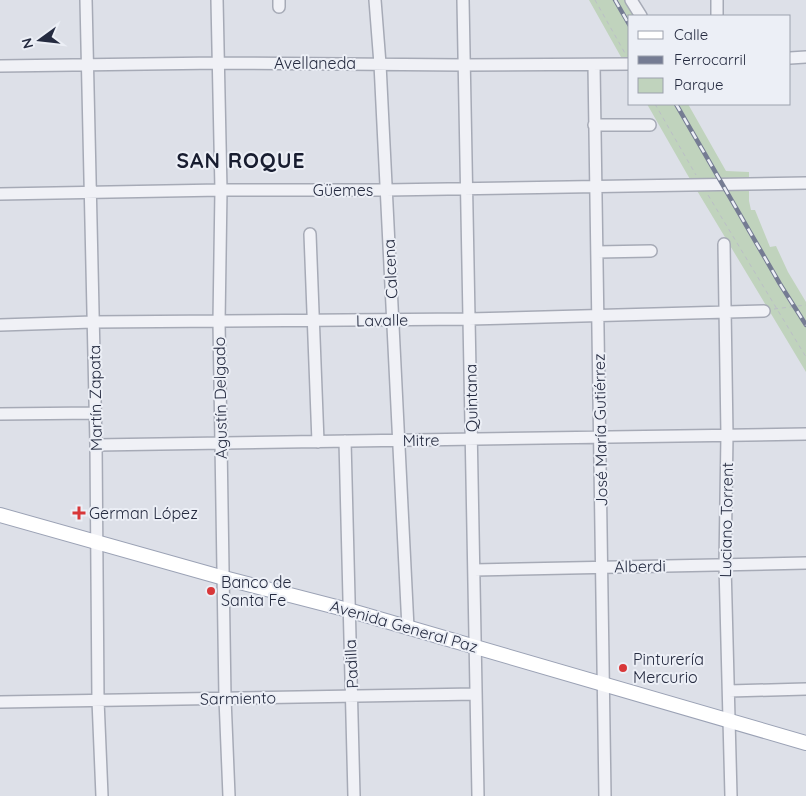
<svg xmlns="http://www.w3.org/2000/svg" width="806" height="796" viewBox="0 0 806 796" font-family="Quicksand,sans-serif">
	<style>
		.green { fill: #c0d3bd }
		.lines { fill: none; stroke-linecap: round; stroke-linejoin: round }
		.minor-casing { stroke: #a6aab6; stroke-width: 14 }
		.major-casing { stroke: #9ba2b5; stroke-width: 16 }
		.path { stroke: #bbbec7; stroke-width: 1; stroke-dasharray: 4 4; stroke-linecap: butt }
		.minor { stroke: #f0f1f6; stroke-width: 11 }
		.major { stroke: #fff; stroke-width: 14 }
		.rail-casing { stroke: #757c93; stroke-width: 4.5 }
		.rail { stroke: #eceff6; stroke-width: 2.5; stroke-dasharray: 8; stroke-linecap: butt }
		.poi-dot { fill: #d83739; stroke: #eceff6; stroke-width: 2 }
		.labels { text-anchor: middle; stroke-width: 4; stroke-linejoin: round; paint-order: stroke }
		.street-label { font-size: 16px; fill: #252b40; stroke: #eceff6 }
		.poi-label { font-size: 16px; fill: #252b40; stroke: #eceff6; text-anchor: start }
		.district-label { font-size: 21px; font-weight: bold; letter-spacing: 1px; fill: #181d30; stroke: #eceff6 }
	</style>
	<rect width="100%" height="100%" fill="#dde0e8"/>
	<path class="green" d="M589 0H626L636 16H630V73Z
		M647 104H688L726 171 749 172V201L751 210H755L770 247 776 246 788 272 806 302V372L687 174Z"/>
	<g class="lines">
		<defs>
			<path id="minor" d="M86 0 96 445 98 700 102 796
				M217 0 221 190 219 322 221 443 225 698 229 796
				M279 0V7
				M375 0 380 64 408 628
				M463 0 478 796
				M631 0 641 16
				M717 0V16
				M790 58 806 57
				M594 65 605 796
				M0 66 218 63 463 65 630 64
				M594 125H650
				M0 194 221 190H386L806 183
				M310 234 318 442
				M724 244 727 435 725 565 731 796
				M597 252 651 251
				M0 325 93 322 469 319 764 311
				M0 414 96 413
				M345 441 354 796
				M96 445 806 434
				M474 570 806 563
				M729 691 806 689
				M0 702 476 694"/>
			<path id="major" d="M0 515 224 578 348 610 806 743"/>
		</defs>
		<use href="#minor" class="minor-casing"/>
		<use href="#major" class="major-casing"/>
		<path class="path" d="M595 0 626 55
			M655 104 696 175
			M708 195 806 357
			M774 309 806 305"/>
		<use href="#minor" class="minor"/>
		<use href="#major" class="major"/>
		<defs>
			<path id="rail" d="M615 0 630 26
				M676 104 780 284 806 325"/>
		</defs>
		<use href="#rail" class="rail-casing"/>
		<use href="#rail" class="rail"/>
	</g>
	<g class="poi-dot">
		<path d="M76.5 505.5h5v5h5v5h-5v5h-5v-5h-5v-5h5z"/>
		<circle cx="211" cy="591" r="5"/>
		<circle cx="623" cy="668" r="5"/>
	</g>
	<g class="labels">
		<g class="street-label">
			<text x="315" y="69">Avellaneda</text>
			<text x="343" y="196">Güemes</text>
			<text transform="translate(390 269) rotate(-93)" y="6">Calcena</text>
			<text transform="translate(382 320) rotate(-1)" y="6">Lavalle</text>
			<text transform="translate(95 398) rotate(-91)" y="6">Martín Zapata</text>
			<text transform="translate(220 398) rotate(-91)" y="6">Agustín Delgado</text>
			<text transform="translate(471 398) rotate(-91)" y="6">Quintana</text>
			<text transform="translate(600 430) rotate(-91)" y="6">José María Gutiérrez</text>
			<text transform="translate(421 440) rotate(-1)" y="6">Mitre</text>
			<text transform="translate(726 520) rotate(-89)" y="6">Luciano Torrent</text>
			<text transform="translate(640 566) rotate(-1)" y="6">Alberdi</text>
			<text transform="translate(404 626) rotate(16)" y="6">Avenida General Paz</text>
			<text transform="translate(351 664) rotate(-93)" y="6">Padilla</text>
			<text transform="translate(238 698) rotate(-1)" y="6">Sarmiento</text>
		</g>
		<g class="poi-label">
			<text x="89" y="519">German López</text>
			<text x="221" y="588">Banco de<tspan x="221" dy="18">Santa Fe</tspan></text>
			<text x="633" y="665">Pinturería<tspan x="633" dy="18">Mercurio</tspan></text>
		</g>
		<g class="district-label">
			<text x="241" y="168">SAN ROQUE</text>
		</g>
	</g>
	<rect x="628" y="15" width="162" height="90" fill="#eceff6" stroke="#9ca1ad"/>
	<rect x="638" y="31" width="25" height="8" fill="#ffffff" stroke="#9ca1ad"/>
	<text x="674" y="40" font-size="15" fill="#252b40">Calle</text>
	<rect x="638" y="56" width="25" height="8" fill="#757c93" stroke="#9ca1ad"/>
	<text x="674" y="65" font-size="15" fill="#252b40">Ferrocarril</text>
	<rect x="638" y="78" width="25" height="15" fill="#c0d3bd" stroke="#9ca1ad"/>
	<text x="674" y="90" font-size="15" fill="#252b40">Parque</text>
	<g transform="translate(40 40) rotate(255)" stroke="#eceff6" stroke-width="4" paint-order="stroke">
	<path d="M0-4L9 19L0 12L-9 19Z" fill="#252b40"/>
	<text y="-8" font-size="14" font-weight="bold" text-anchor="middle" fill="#252b40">N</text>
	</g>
</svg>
